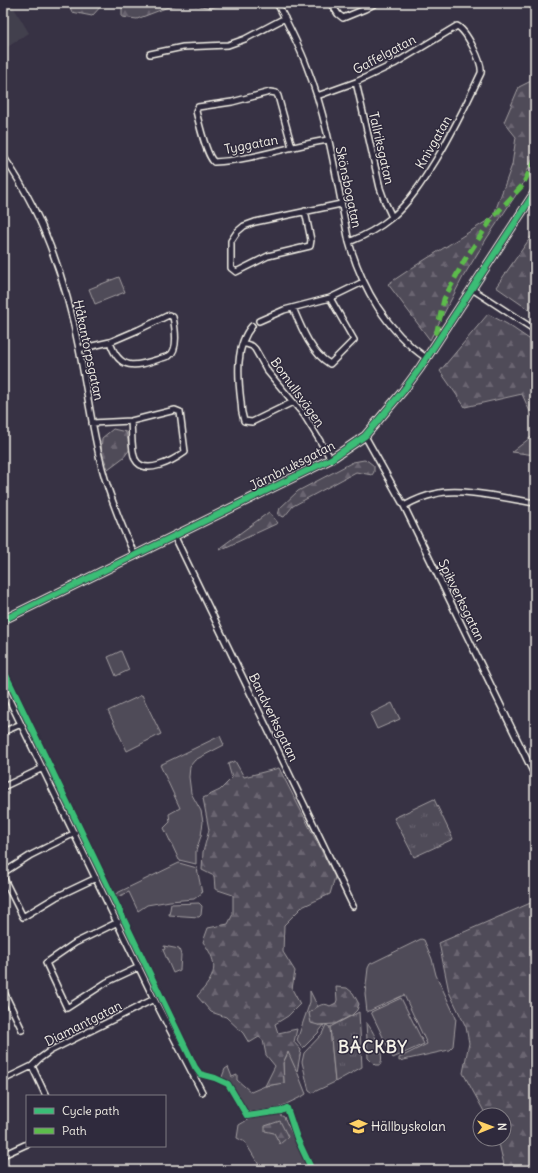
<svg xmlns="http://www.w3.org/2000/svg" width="538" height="1173" viewBox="0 0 538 1173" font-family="Delius,sans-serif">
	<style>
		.built { fill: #433f4e }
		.grass { fill: #504b59; stroke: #a29ea0 }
		.forest { fill: url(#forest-firs); stroke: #a29ea0 }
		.park { fill: url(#park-tufts); stroke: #a29ea0 }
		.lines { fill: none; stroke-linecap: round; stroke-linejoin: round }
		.street-casing { stroke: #f4f1e8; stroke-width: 8 }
		.secondary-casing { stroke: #f4f1e8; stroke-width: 10 }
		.street { stroke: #2f2a3d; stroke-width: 5 }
		.secondary { stroke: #2f2a3d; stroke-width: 7 }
		.quiet { stroke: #5cbc4b; stroke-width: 5; stroke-dasharray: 10 5; stroke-linecap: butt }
		.cycleway-casing { stroke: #2f2a3d; stroke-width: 8 }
		.cycleway { stroke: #3abd76; stroke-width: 6 }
		.labels { text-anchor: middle; stroke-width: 3; stroke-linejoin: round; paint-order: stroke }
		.street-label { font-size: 13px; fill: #f4f1e8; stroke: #2f2a3d }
		.poi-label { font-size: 13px; fill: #f4f1e8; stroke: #2f2a3d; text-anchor: start }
		.district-label { font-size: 17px; font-weight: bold; letter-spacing: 1px; fill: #f4f1e8; stroke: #2f2a3d }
	</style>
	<defs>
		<pattern id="forest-firs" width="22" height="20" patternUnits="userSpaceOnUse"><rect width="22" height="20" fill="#504b59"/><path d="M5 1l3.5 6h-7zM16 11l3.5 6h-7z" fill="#6a6571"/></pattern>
		<pattern id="park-tufts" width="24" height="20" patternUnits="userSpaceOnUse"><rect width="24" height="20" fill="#504b59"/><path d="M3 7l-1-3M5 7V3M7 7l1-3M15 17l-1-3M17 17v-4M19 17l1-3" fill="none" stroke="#6a6571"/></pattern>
	</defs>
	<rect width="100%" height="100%" fill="#373244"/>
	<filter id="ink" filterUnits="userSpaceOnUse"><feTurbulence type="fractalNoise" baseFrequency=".025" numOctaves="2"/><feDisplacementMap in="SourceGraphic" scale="8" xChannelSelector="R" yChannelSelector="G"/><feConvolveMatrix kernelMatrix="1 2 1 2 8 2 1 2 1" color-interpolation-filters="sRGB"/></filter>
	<g filter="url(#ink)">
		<path class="built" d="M3 3H11L29 33 3 50Z"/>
		<path class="grass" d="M119 277 125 292 95 304 89 289Z
			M121 651 129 670 116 676 108 657Z
			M142 695 161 734 127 751 108 711Z
			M392 703 400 719 377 729 370 714Z
			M220 736 224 745 195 760 190 766 189 777 191 793 201 811 203 822 201 836 196 851V864L179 860 164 828 170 822 169 814 180 808 160 765Z
			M179 863 197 868 202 893 194 899 170 901 147 905 138 911 129 892 115 898 113 895Z
			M199 903 202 906 201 915 199 917 169 915 171 904Z
			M421 939 424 940 432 959 436 975 456 1018 453 1046 449 1050 399 1061V1058L427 1044 404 995 367 1012 365 994 368 968 370 964Z
			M164 946 179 949 181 955 180 970 173 973 163 950 165 949Z
			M310 991 318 1007 309 1013 318 1025H324L318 1033 303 1048 297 1040 310 1002Z
			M401 998 424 1044 393 1058 371 1012Z
			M366 1022C373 1030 386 1055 380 1065H375L368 1058Z
			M326 1025 330 1027 335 1082 312 1093 309 1091 302 1062 304 1053 322 1034Z
			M289 1051 306 1094 303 1096 278 1108 251 1112 247 1111C240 1099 234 1084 222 1077L225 1069 228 1067 232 1077 237 1075V1080L251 1092 265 1086 284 1083 283 1063Z
			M278 1114 284 1117 309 1170H262L245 1142 237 1138 239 1125 249 1119Z"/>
		<path class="forest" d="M68 3H104L92 16 72 12Z
			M122 3H227L211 8 191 4 171 6 137 19 122 17Z
			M535 79V151L522 186 487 238 463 277 430 340 388 284 415 266 493 217 512 165 516 137 504 122 519 87Z
			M535 231V314L496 287Z
			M488 314 507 324 535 343V423L522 394 465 407 440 371Z
			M113 429 126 432 130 449 124 457 108 469 101 451 102 438Z
			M535 434V455L512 452Z
			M364 460 368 461 374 466V472L372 475 356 472 293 506 284 517 278 515 280 508 298 491 353 462Z
			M269 512 278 523 220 550 221 547Z
			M235 761 244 777 279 768 335 877 330 894 302 907 284 925 283 952 295 971 292 989 300 1004 288 1016 275 1024 278 1033 297 1029 294 1042 301 1050 297 1072 288 1052 283 1063 284 1083 265 1086 275 1066 266 1055 263 1040 259 1037 249 1043 243 1033 226 1017 211 1012 197 996C216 976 220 965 203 942L208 928 228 924 233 914V895L215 889 214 876 202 870 203 852 209 830 203 798 220 790 232 778 228 764Z
			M535 901V1170H513L504 1165 498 1139H504V1115H486L463 1073 469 1043 466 1027 449 992 439 943Z
			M336 987 347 988 353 993 359 1004 357 1010 352 1015 335 1024 318 1025 311 1023 309 1013C316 1008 322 1001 330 1006L336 1003 337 1000Z
			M280 1121 288 1137 280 1144 274 1133 265 1131V1126Z"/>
		<path class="park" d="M434 799 453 839 414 857 394 818Z
			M359 1012 362 1067 335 1082 330 1027Z"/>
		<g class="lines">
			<defs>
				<path id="street" d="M277 3C288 24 299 45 307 67 329 123 337 184 349 242 362 288 387 331 426 358
					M331 3 338 14 343 18 365 9 376 3
					M150 54 183 47 228 45 245 39 285 18
					M356 82 380 188 385 202 392 217
					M317 96 356 82 394 64 457 26C466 30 483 63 481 73 467 103 453 132 436 160 423 181 410 202 391 218 379 228 364 236 349 242
					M292 147 278 96 276 93 270 92 232 102 198 107 196 111C199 123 206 155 214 162 253 160 289 146 328 140
					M3 156C43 213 66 281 79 349 87 389 92 429 102 468 110 498 122 527 135 556
					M305 211 311 240 310 246 268 256 236 272 231 268V241L237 232 244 226 255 222 341 204
					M472 289 535 330
					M293 308C301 327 311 353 330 364L354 340 330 298
					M259 321 284 310 330 298 363 282
					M252 326C235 345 238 378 241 402 241 408 242 415 244 421L252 422 293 402
					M243 343 252 346 255 349 268 372 304 415 331 459
					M79 349 110 342 138 330 169 315 173 317C175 327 179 350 169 356 143 363 121 377 110 342
					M92 423 131 421 175 410 180 412 185 452C174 460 144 477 135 459 131 450 132 432 131 421
					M365 436 404 506 535 776
					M404 506C413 501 424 496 435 494 460 487 509 499 535 503
					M175 537 353 906
					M3 687 154 999 202 1092
					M3 732 21 724
					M3 787 43 768
					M3 873 31 855 75 833
					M3 877 23 917 56 897 96 878
					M118 922 75 943 46 963 67 1008 107 982 139 967
					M3 990 22 1030
					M32 1066 46 1096
					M3 1080 32 1066 39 1059 50 1051 154 999
					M3 1155 27 1144"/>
				<path id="secondary" d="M3 620 331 459 365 436 403 391 420 368 535 192"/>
			</defs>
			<use href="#street" class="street-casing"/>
			<use href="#secondary" class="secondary-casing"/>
			<use href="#street" class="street"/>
			<use href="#secondary" class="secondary"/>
			<path class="quiet" d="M436 335 444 299 464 261 493 217 522 186 535 161"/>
			<defs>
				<path id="cycleway" d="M3 620 331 459 365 436 403 391 420 368 535 192
					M3 669 195 1067 200 1074 215 1078 228 1084 247 1116 281 1111 287 1108 297 1138 312 1170"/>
			</defs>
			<use href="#cycleway" class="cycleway-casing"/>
			<use href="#cycleway" class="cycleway"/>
		</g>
	</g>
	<defs>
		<symbol id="school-bare" viewBox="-9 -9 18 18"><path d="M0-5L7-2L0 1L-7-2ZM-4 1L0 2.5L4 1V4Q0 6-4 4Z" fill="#ffd166" stroke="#2f2a3d" stroke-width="2.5" paint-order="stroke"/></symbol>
	</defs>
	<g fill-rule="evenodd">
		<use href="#school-bare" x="346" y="1114" width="25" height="25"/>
	</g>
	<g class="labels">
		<g class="street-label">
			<text transform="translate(384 54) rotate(-28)" y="5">Gaffelgatan</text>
			<text transform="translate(433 142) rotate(-60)" y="5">Knivgatan</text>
			<text transform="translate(251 144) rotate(-11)" y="5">Tyggatan</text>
			<text transform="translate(382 148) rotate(77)" y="5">Tallriksgatan</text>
			<text transform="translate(349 187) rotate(78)" y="5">Skönsbogatan</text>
			<text transform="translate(89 350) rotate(78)" y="5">Håkantorpsgatan</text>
			<text transform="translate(298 392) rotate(54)" y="5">Bomullsvägen</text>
			<text transform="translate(292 465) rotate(-27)" y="5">Järnbruksgatan</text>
			<text transform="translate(462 600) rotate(64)" y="5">Spikverksgatan</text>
			<text transform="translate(274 717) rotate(64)" y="5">Bandverksgatan</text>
			<text transform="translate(83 1023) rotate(-27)" y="5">Diamantgatan</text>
		</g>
		<g class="poi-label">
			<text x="371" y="1131">Hällbyskolan</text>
		</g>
		<g class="district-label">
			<text x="373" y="1053">BÄCKBY</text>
		</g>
	</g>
	<rect width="538" height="1173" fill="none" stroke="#2f2a3d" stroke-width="16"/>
	<rect x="8" y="8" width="522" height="1157" fill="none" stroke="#f4f1e8" stroke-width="1.5" filter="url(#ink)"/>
	<rect x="26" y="1095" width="140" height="52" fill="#2f2a3d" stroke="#7e7a81"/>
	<rect x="34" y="1108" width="20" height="6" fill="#3abd76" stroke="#7e7a81"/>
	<text x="62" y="1115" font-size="12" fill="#f4f1e8">Cycle path</text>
	<rect x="34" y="1128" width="20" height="6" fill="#5cbc4b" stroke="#7e7a81"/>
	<text x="62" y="1135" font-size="12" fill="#f4f1e8">Path</text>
	<g transform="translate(492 1127) rotate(89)"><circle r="19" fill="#2f2a3d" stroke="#7e7a81"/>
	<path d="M0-3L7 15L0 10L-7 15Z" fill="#ffd166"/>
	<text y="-6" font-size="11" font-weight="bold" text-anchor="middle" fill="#f4f1e8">N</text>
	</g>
</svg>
